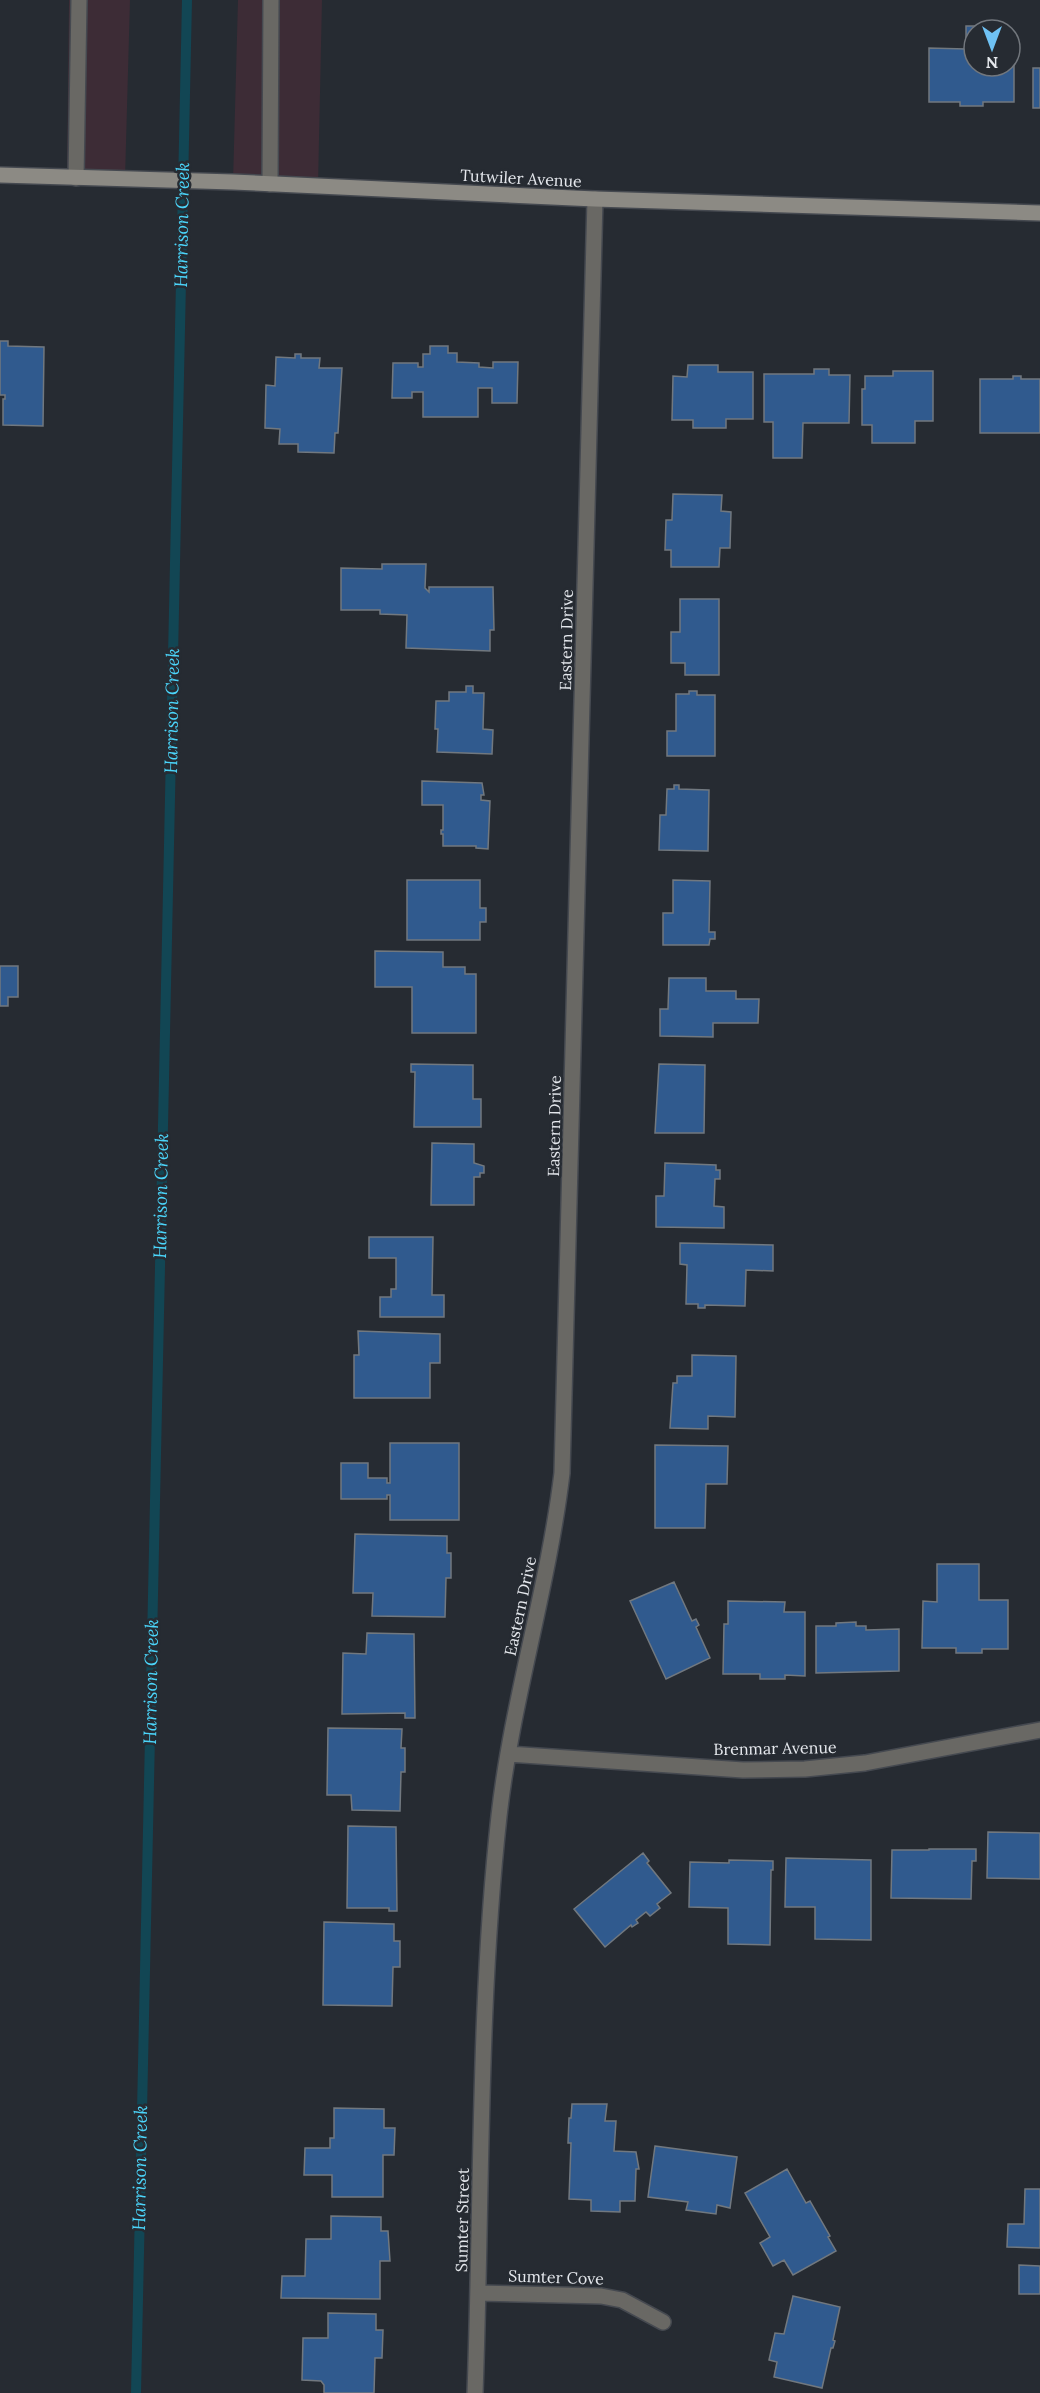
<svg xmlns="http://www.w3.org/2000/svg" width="1040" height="2393" viewBox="0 0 1040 2393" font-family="Lora,serif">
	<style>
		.commercial { fill: #3d2c36 }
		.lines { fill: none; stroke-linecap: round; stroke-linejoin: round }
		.stream { stroke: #124654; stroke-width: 10 }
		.building { fill: #305a8e; stroke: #71787f; stroke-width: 1.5 }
		.lane-casing { stroke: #454950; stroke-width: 18 }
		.street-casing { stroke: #454950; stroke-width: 18 }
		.secondary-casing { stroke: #454950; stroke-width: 18 }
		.lane { stroke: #696864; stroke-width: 15 }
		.street { stroke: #696864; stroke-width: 15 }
		.secondary { stroke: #8c8a84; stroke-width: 15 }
		.labels { text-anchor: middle; stroke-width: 5; stroke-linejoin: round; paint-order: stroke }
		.street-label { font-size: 16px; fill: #e5e8ed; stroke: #262b32 }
		.water-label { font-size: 18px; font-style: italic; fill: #4bd5fa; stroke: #262b32 }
	</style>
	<rect width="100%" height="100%" fill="#262b32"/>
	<path class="commercial" d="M69 0H130L125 179 67 177Z
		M238 0H322L318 186 233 182Z"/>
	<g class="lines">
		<path class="stream" d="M136 2393 187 0"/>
	</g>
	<path class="building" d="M966 26H1006V30H974V66H1010V46H1014V102H983V106H960V102H929V48L966 49Z
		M1033 68H1040V108H1033Z
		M0 341H8V346L44 347 43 426 3 425V399H5V395H0Z
		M430 346H448V353H457V362L479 363V367L493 368V362H518L517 403H492V388H478V417H423V392H412V398H392L393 363H418V367H423V354H430Z
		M295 354H301V358H320L319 368H342L338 433H335L334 453 298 452V444H279L280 429 265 428 266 385 275 386 276 357 295 358Z
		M688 365H718V372H753V419H726V428H693V420H672L673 376 687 377Z
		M814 369H829V375H850L849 423H803L802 458H773V422H764V374H814Z
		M893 371H933V421H915V443H872V425H862V389H865V376H893Z
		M1013 376H1021V379H1040V433H980V379H1013Z
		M673 494 722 495 721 511 731 512 730 548H720L719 567H671V550H665L666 520H672Z
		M382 564H426L425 588 429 592V587H493L494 630H490V651L406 648 407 615 380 614V610H341V568L382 569Z
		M680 599H719V675H685V663H671V632H680Z
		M466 686H473V693H484L483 729 493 730 492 754 437 752 438 729H435L436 701H449V692H466Z
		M689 691H697V695H715V756H667V731H676V694H689Z
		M422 781 482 783 484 795H481V800L490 801 488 849 476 848V846H443V834H441V830H443V805H422Z
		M674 785H679V789L709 790 708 851 659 850 660 815H666L667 789H674Z
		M407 880H480V908H486V922H480V940H407Z
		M673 880 710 881 709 932H715V939H710L709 945H663V913H673Z
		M375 951 443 952V967H465V974H476V1033H412V987H375Z
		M0 966H18V997H8V1006H0Z
		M669 978H706V991H736V999H759L758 1023H713V1037L660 1036V1009H668Z
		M411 1064 473 1065V1099H481V1127H414L415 1072H411Z
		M659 1064 705 1065 704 1133H655Z
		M432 1143 474 1144V1163L484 1166V1173H480V1177H474V1205H431Z
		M665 1163 716 1165V1170H720V1179H715L714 1206 724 1207V1228L656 1227V1196H664Z
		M369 1237H433L432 1295H444V1317H380V1297H391V1289H396V1258H369Z
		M680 1243 773 1245V1271L746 1270 745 1306 705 1305V1308H698V1304H686L687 1265 680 1264Z
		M358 1331 440 1334V1363H430V1398H354V1355H359Z
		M692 1355 736 1356 735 1417 708 1416V1429L670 1428 673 1383H677V1376H692Z
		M390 1443H459V1520H390V1495H387V1499H341V1463H368V1478H387V1483H390Z
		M655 1445 728 1446 727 1484H706L705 1528H655Z
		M355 1534 447 1536V1553H451V1578H446L445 1617 372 1616 373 1593H353Z
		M937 1564H979V1600H1008V1649H982V1653H956V1648H922L923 1601 937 1602Z
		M674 1582 692 1621 696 1619 699 1625 696 1627 710 1658 666 1679 630 1601Z
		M728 1601 785 1602 784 1612H805V1676L785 1675V1679H760V1674H723L724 1624H728Z
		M856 1622V1626H866V1630L899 1629V1671L816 1673V1626H836V1623Z
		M367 1633 414 1634 415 1718H405V1713L342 1714 343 1653 366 1654Z
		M328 1728 402 1729 401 1748H405V1772H401L400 1811 352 1810 351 1795H327Z
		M348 1826 396 1827 397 1911H389V1908H347Z
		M988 1832 1040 1833V1879L987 1878Z
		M929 1849H976V1861H972L971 1899 891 1898 892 1850H929Z
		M643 1853 649 1861 647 1863 671 1893 657 1904 660 1908 650 1916 646 1912 636 1920 638 1923 632 1927 631 1925 605 1947 574 1909Z
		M786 1858 871 1860V1940L815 1939V1907H785Z
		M729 1860 773 1861V1870H771L770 1945 728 1944V1908L689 1907 690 1862 729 1863Z
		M324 1922 394 1924V1941H400V1967H393L392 2006 323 2005Z
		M572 2104H607L605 2121H616L614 2151 636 2152 639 2169H636L635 2201H620V2212L591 2211V2200L569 2199 571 2143H568L569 2118H571Z
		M334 2108 384 2109V2128H395L394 2155H383V2197H332V2175H304L305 2148H330V2138H334Z
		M655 2146 737 2157 730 2208 717 2205 716 2214 686 2210 688 2202 648 2197Z
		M787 2169 806 2203 810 2201 830 2236 828 2237 836 2251 793 2275 784 2260 773 2266 760 2243 770 2237 745 2193Z
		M1025 2189H1040V2248L1007 2247 1008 2224H1024Z
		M331 2216 381 2217V2231H388L390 2261H380V2299L281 2298 282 2276H305L306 2239H331Z
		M1019 2265 1040 2266V2294H1019Z
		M793 2296 840 2307 833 2340 835 2341 833 2348H831L822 2388 774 2377 777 2362 769 2360 775 2333 784 2334Z
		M328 2313 376 2314V2330H383L382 2358H375L374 2393H324V2385L321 2381 302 2380 303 2338H328Z"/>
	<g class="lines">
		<defs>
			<path id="lane" d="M76 178 79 0
				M270 184 271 0"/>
			<path id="street" d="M508 1754 743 1770 805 1769 865 1763 1040 1730
				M478 2293 601 2296 622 2300 663 2322
				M475 2393C482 2201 478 2007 499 1816 512 1700 548 1589 562 1473L595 199"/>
			<path id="secondary" d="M0 175 233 182 595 199 1040 213"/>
		</defs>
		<use href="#lane" class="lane-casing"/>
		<use href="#street" class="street-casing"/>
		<use href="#secondary" class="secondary-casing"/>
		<use href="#lane" class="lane"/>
		<use href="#street" class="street"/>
		<use href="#secondary" class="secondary"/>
	</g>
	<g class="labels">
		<g class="street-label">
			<text transform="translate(521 178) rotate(3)" y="6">Tutwiler Avenue</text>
			<text transform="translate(566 640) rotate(-89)" y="6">Eastern Drive</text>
			<text transform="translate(554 1126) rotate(-89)" y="6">Eastern Drive</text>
			<text transform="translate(520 1606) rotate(-78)" y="6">Eastern Drive</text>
			<text transform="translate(775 1748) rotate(-1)" y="6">Brenmar Avenue</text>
			<text transform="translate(462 2220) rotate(-89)" y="6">Sumter Street</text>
			<text transform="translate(556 2277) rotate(2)" y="6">Sumter Cove</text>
		</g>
		<g class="water-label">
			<text transform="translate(182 225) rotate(-89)" y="6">Harrison Creek</text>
			<text transform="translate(172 711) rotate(-89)" y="6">Harrison Creek</text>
			<text transform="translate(161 1196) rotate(-89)" y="6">Harrison Creek</text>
			<text transform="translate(151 1682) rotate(-89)" y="6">Harrison Creek</text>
			<text transform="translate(140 2168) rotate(-89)" y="6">Harrison Creek</text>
		</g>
	</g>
	<g transform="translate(992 48) rotate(180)"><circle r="28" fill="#262b32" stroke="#72777d" stroke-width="1.5"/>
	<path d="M0-4.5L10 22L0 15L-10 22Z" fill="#6fc2f4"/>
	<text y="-9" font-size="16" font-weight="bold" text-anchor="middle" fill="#e5e8ed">N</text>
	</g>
</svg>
